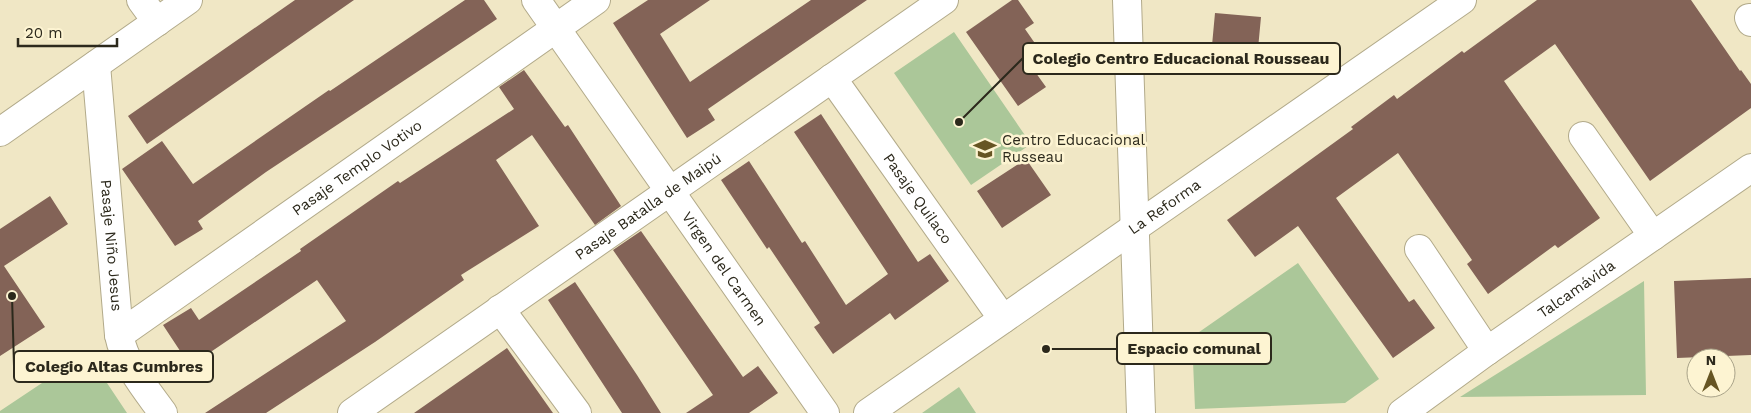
<svg xmlns="http://www.w3.org/2000/svg" width="1751" height="413" viewBox="0 0 1751 413" font-family="'Work Sans',sans-serif">
	<style>
		.green { fill: #abc799 }
		.building { fill: #836357 }
		.lines { fill: none; stroke-linecap: round; stroke-linejoin: round }
		.minor-casing { stroke: #b2aa8a; stroke-width: 30 }
		.tertiary-casing { stroke: #b2aa8a; stroke-width: 30 }
		.minor { stroke: #fff; stroke-width: 28 }
		.tertiary { stroke: #fff; stroke-width: 28 }
		.labels { text-anchor: middle; stroke-width: 5; stroke-linejoin: round; paint-order: stroke }
		.poi-label { font-size: 15px; fill: #2c291c; stroke: #fdf4d2; text-anchor: start }
		.street-label { font-size: 15px; fill: #2c291c; stroke: #fdf4d2 }
		.leader { fill: none; stroke: #2c291c; stroke-width: 2 }
		.callout-dot { fill: #2c291c; stroke: #fdf4d2; stroke-width: 2 }
		.callout { fill: #fdf4d2; stroke: #2c291c; stroke-width: 2 }
		.callout-label { font-size: 16px; text-anchor: middle; font-weight: bold; fill: #2c291c }
	</style>
	<rect width="100%" height="100%" fill="#f0e7c5"/>
	<path class="green" d="M954 32 1031 144 971 185 894 73Z
		M1298 263 1379 379 1345 403 1195 409 1192 337Z
		M1644 281 1646 395 1460 397Z
		M87 353 127 413H0V411Z
		M959 387 976 413H922Z"/>
	<path class="building" d="M295 0H354L147 144 128 116Z
		M465 0H484L497 19 266 172 198 221 203 229 175 246 122 169 162 141 193 184 329 90 330 91Z
		M648 0H710L660 34 690 82 811 0H867L708 109 715 120 687 138 613 23Z
		M1012 0H1018L1034 23 1025 29 1041 52 1028 62 1046 87 1018 106 966 32Z
		M1537 0H1691L1740 71 1741 70 1751 84V108L1650 181 1555 44 1504 81 1600 218 1558 248 1555 245 1488 294 1467 264 1472 260 1398 153 1336 198 1409 302 1414 299 1435 328 1393 358 1298 226 1255 257 1227 220 1353 129 1351 127 1394 95 1397 99 1462 51 1464 53Z
		M1215 13 1261 17 1256 70 1210 67Z
		M524 70 565 127 568 125 621 206 595 225 532 135 496 160 539 226 461 275 464 280 375 342 266 413H205L346 321 317 280 190 366 163 325 191 308 199 320 301 251 300 249 398 181 400 183 514 109 499 87Z
		M821 114 918 262 930 254 949 281 895 320 890 313 833 354 814 327 820 323 769 247 767 249 721 180 749 161 802 243 805 241 846 305 888 274 794 132Z
		M1026 159 1051 195 1002 228 977 191Z
		M50 196 68 224 4 266 45 327 0 356V229Z
		M641 231 743 377 758 366 778 393 749 413H686L713 395 613 250Z
		M1751 278V355L1677 358 1674 281Z
		M575 282 637 375 661 413H622L548 300Z
		M507 348 553 413H414Z"/>
	<g class="lines">
		<defs>
			<g id="minor">
				<path d="M141 0 157 22"/>
				<path id="s1" d="M536 0 825 413"/>
				<path d="M1749 18 1751 22"/>
				<path id="s2" d="M96 65 119 335C125 365 145 388 163 413"/>
				<path id="s3" d="M832 78 1003 319"/>
				<path d="M0 132 188 0"/>
				<path d="M1583 136 1653 236"/>
				<path d="M1419 249 1487 351"/>
				<path d="M500 309 577 413"/>
				<path id="s4" d="M119 335 596 0"/>
				<path id="s5" d="M352 413 944 0"/>
				<path id="s6" d="M868 413 1462 0"/>
				<path id="s7" d="M1402 413 1487 351 1751 168"/>
			</g>
			<path id="tertiary" d="M1127 0 1141 413"/>
		</defs>
		<use href="#minor" class="minor-casing"/>
		<use href="#tertiary" class="tertiary-casing"/>
		<use href="#minor" class="minor"/>
		<use href="#tertiary" class="tertiary"/>
	</g>
	<defs>
		<symbol id="school-bare" viewBox="-9 -9 18 18"><path d="M0-5L7-2L0 1L-7-2ZM-4 1L0 2.5L4 1V4Q0 6-4 4Z" fill="#665523" stroke="#fdf4d2" stroke-width="2.5" paint-order="stroke"/></symbol>
	</defs>
	<g fill-rule="evenodd">
		<use href="#school-bare" x="969" y="133" width="32" height="32"/>
	</g>
	<g class="labels">
		<g class="poi-label">
			<text x="1002" y="145">Centro Educacional<tspan x="1002" dy="17">Russeau</tspan></text>
		</g>
		<g class="street-label">
			<text dy="5" stroke="none"><textPath href="#s4" startOffset="291">Pasaje Templo Votivo</textPath></text>
			<text dy="5" stroke="none"><textPath href="#s3" startOffset="148">Pasaje Quilaco</textPath></text>
			<text dy="5" stroke="none"><textPath href="#s5" startOffset="361">Pasaje Batalla de Maipú</textPath></text>
			<text dy="5" stroke="none"><textPath href="#s6" startOffset="361">La Reforma</textPath></text>
			<text dy="5" stroke="none"><textPath href="#s2" startOffset="181">Pasaje Niño Jesus</textPath></text>
			<text dy="5" stroke="none"><textPath href="#s1" startOffset="328">Virgen del Carmen</textPath></text>
			<text dy="5" stroke="none"><textPath href="#s7" startOffset="214">Talcamávida</textPath></text>
		</g>
	</g>
	<path class="leader" d="M959 122L1023 58M1046 349L1117 349M12 296L14 366"/>
	<g class="callout-dot">
		<circle cx="959" cy="122" r="5"/>
		<circle cx="1046" cy="349" r="5"/>
		<circle cx="12" cy="296" r="5"/>
	</g>
	<g class="callout">
		<rect x="1023" y="43" width="317" height="31" rx="5"/>
		<rect x="1117" y="333" width="154" height="31" rx="5"/>
		<rect x="14" y="351" width="199" height="31" rx="5"/>
	</g>
	<g class="callout-label">
		<text x="1181" y="64">Colegio Centro Educacional Rousseau</text>
		<text x="1194" y="354">Espacio comunal</text>
		<text x="114" y="372">Colegio Altas Cumbres</text>
	</g>
	<g transform="translate(1711 373)"><circle r="24" fill="#fdf4d2" stroke="#a9a389"/>
	<path d="M0-4L9 19L0 12L-9 19Z" fill="#665523"/>
	<text y="-8" font-size="14" font-weight="bold" text-anchor="middle" fill="#2c291c">N</text>
	</g>
	<path d="M18 38v8h99v-8" fill="none" stroke="#2c291c" stroke-width="2.5"/>
	<text x="25" y="38" font-size="15" fill="#2c291c" stroke="#fdf4d2" stroke-width="4" paint-order="stroke">20 m</text>
</svg>
